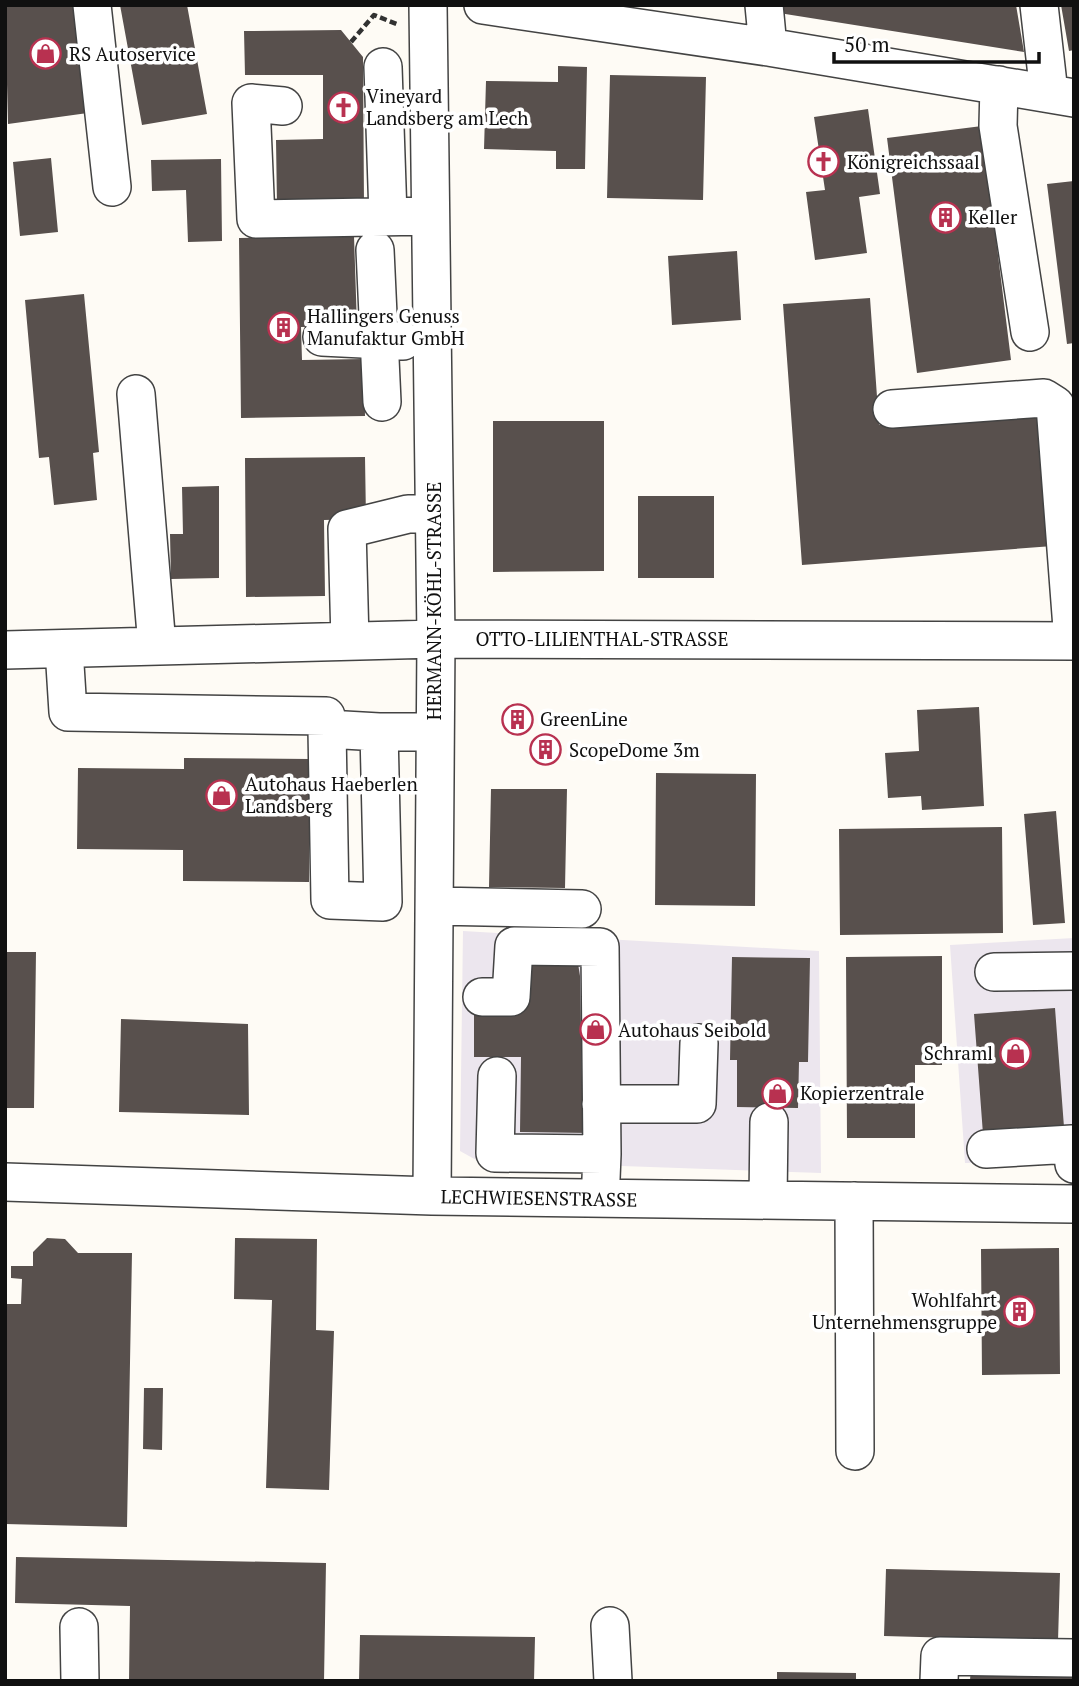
<svg xmlns="http://www.w3.org/2000/svg" width="1079" height="1686" viewBox="0 0 1079 1686" font-family="'PT Serif',serif">
	<style>
		.industrial { fill: #ece6ee }
		.building { fill: #58504d }
		.lines { fill: none; stroke-linecap: round; stroke-linejoin: round }
		.minor-casing { stroke: #434343; stroke-width: 40 }
		.path { stroke: #323232; stroke-width: 4.5; stroke-dasharray: 7 3.5; stroke-linecap: butt }
		.minor { stroke: #fff; stroke-width: 37 }
		.labels { text-anchor: middle; stroke-width: 7; stroke-linejoin: round; paint-order: stroke }
		.poi-label { font-size: 19px; fill: #101010; stroke: #fff; text-anchor: start }
		.street-label { font-size: 19px; fill: #101010; stroke: #fff }
	</style>
	<rect width="100%" height="100%" fill="#fefbf5"/>
	<path class="industrial" d="M463 931 819 951 821 1173 478 1161 460 1151Z
		M1074 938V1161L965 1163 950 945Z"/>
	<path class="building" d="M5 5H81L95 112 8 124Z
		M120 5H187L207 114 142 125Z
		M778 5H1016L1024 52 779 13Z
		M1061 5H1074V50L1069 51Z
		M341 30 363 57 364 206H277L276 140 323 139V75H245L244 31Z
		M558 66 587 67 585 169H556V151L484 149 486 81 558 82Z
		M610 75 706 77 703 200 607 198Z
		M868 109 880 194 859 197 867 253 815 260 806 192 825 190 814 117Z
		M982 126 1011 360 917 373 887 138Z
		M51 158 58 232 20 236 13 162Z
		M221 159 222 241 188 242 186 190 152 191 151 160Z
		M1074 181V343L1067 344 1047 184Z
		M354 236 357 326 301 327 302 360 364 359 365 416 241 418 239 238Z
		M737 251 741 320 672 325 668 256Z
		M84 294 99 452 93 453 97 500 54 505 49 457 39 458 25 300Z
		M870 298 879 425 1044 413 1053 546 802 565 783 304Z
		M493 421H604V571L493 572Z
		M365 457 366 519 324 520 325 596 246 597 245 458Z
		M219 486V578L171 579 170 534H183L182 487Z
		M638 496H714V578H638Z
		M979 707 984 806 922 810 921 796 888 798 885 753 919 751 917 710Z
		M507 712H527L526 726H507Z
		M537 751a9 9 0 1 1 18 0a9 9 0 1 1-18 0Z
		M184 758 310 759 309 882 183 881V850L77 849 78 768 184 769Z
		M656 773 756 774 755 906 655 905Z
		M491 789H567L565 888 489 887Z
		M1056 811 1065 923 1033 925 1024 814Z
		M1002 827 1003 933 840 935 839 829Z
		M5 952H36L34 1108H5Z
		M942 956V1065H915V1138H847L846 957Z
		M527 957H577L580 976 582 1081 590 1082 589 1133 520 1132 521 1057H474V1011Z
		M732 957 810 958 808 1062H799L798 1108 737 1107V1060H730Z
		M1055 1008 1064 1127 983 1134 974 1014Z
		M121 1019 248 1024 249 1115 119 1112Z
		M47 1238 65 1239 78 1253H132L127 1527 5 1524V1304H21L22 1279 11 1278V1266H33V1252Z
		M235 1238 317 1239 316 1330 334 1331 329 1490 266 1488 272 1300 234 1299Z
		M1059 1248 1060 1374 982 1375 981 1249Z
		M144 1388H163L162 1450 143 1449Z
		M16 1557 326 1563 324 1681H129L130 1606 15 1603Z
		M886 1569 1060 1573 1058 1641 884 1636Z
		M360 1635 535 1637 534 1681H359Z
		M971 1664 1074 1667V1681H970Z
		M777 1672 856 1673V1681H777Z"/>
	<g class="lines">
		<defs>
			<path id="minor" d="M92 5 112 187
				M428 5 436 639 432 1196
				M483 5 768 47 1074 98
				M764 5 768 47
				M1039 5 1049 93
				M383 67 388 216
				M999 85 998 126 1030 332
				M283 106 251 103 256 219 430 216
				M375 250 382 402
				M322 337 403 341
				M136 394 157 646
				M892 409 1044 398 1055 405 1073 641
				M350 641 347 529 408 514H434
				M64 649 68 712 326 716 327 729
				M5 650 436 639 1074 641
				M379 732 327 729 330 900 383 902 379 732H434
				M435 906 582 909
				M994 972 1074 971
				M482 997H511L514 946 600 947 602 1154
				M497 1076 495 1153 602 1154 601 1179
				M601 1104H697L699 1043
				M986 1149 1072 1144 1074 1164
				M5 1182 432 1196 1074 1204
				M768 1200 769 1122
				M854 1201 855 1451
				M610 1626 613 1681
				M79 1627 80 1681
				M939 1681 940 1656 1074 1658"/>
		</defs>
		<use href="#minor" class="minor-casing"/>
		<path class="path" d="M351 42 374 15 399 25"/>
		<use href="#minor" class="minor"/>
	</g>
	<defs>
		<symbol id="shop-ring" viewBox="-11 -11 22 22"><circle r="9.5" fill="#fff" stroke="#b83150" stroke-width="1.5"/><path d="M-5-2.5h2.3a2.7 3.5 0 0 1 5.4 0H5L5.5 6h-11ZM-1.5-2.5h3a1.5 2.3 0 0 0-3 0Z" fill="#b83150"/></symbol>
		<symbol id="church-ring" viewBox="-11 -11 22 22"><circle r="9.5" fill="#fff" stroke="#b83150" stroke-width="1.5"/><path d="M-1.2-6h2.4v3.5h3.3v2.4h-3.3V6h-2.4V-.1h-3.3v-2.4h3.3Z" fill="#b83150"/></symbol>
		<symbol id="building-ring" viewBox="-11 -11 22 22"><circle r="9.5" fill="#fff" stroke="#b83150" stroke-width="1.5"/><path d="M-4-6H4V6H1V3H-1V6H-4ZM-2.5-4.3h1.7v1.8h-1.7ZM.8-4.3h1.7v1.8H.8ZM-2.5-1h1.7V.8h-1.7ZM.8-1h1.7V.8H.8Z" fill="#b83150"/></symbol>
	</defs>
	<g fill-rule="evenodd">
		<use href="#shop-ring" x="28" y="36" width="35" height="35"/>
		<use href="#church-ring" x="326" y="90" width="35" height="35"/>
		<use href="#church-ring" x="806" y="144" width="35" height="35"/>
		<use href="#building-ring" x="928" y="200" width="35" height="35"/>
		<use href="#building-ring" x="266" y="310" width="35" height="35"/>
		<use href="#building-ring" x="500" y="702" width="35" height="35"/>
		<use href="#building-ring" x="528" y="732" width="35" height="35"/>
		<use href="#shop-ring" x="204" y="778" width="35" height="35"/>
		<use href="#shop-ring" x="578" y="1012" width="35" height="35"/>
		<use href="#shop-ring" x="998" y="1036" width="35" height="35"/>
		<use href="#shop-ring" x="760" y="1076" width="35" height="35"/>
		<use href="#building-ring" x="1002" y="1294" width="35" height="35"/>
	</g>
	<g class="labels">
		<g class="poi-label">
			<text x="69" y="61">RS Autoservice</text>
			<text x="366" y="103">Vineyard<tspan x="366" dy="22">Landsberg am Lech</tspan></text>
			<text x="847" y="169">Königreichssaal</text>
			<text x="968" y="224">Keller</text>
			<text x="307" y="323">Hallingers Genuss<tspan x="307" dy="22">Manufaktur GmbH</tspan></text>
			<text x="540" y="726">GreenLine</text>
			<text x="569" y="757">ScopeDome 3m</text>
			<text x="245" y="791">Autohaus Haeberlen<tspan x="245" dy="22">Landsberg</tspan></text>
			<text x="618" y="1037">Autohaus Seibold</text>
			<text x="993" y="1060" text-anchor="end">Schraml</text>
			<text x="800" y="1100">Kopierzentrale</text>
			<text x="997" y="1307" text-anchor="end">Wohlfahrt<tspan x="997" dy="22">Unternehmensgruppe</tspan></text>
		</g>
		<g class="street-label">
			<text transform="translate(434 601) rotate(-90)" y="7">HERMANN-KÖHL-STRASSE</text>
			<text x="602" y="646">OTTO-LILIENTHAL-STRASSE</text>
			<text transform="translate(539 1198) rotate(1)" y="7">LECHWIESENSTRASSE</text>
		</g>
	</g>
	<rect width="1079" height="1686" fill="none" stroke="#101010" stroke-width="14"/>
	<path d="M834 52v10h205v-10" fill="none" stroke="#101010" stroke-width="3.5"/>
	<text x="844" y="52" font-size="21" fill="#101010" stroke="#ffffff" stroke-width="5" paint-order="stroke">50 m</text>
</svg>
